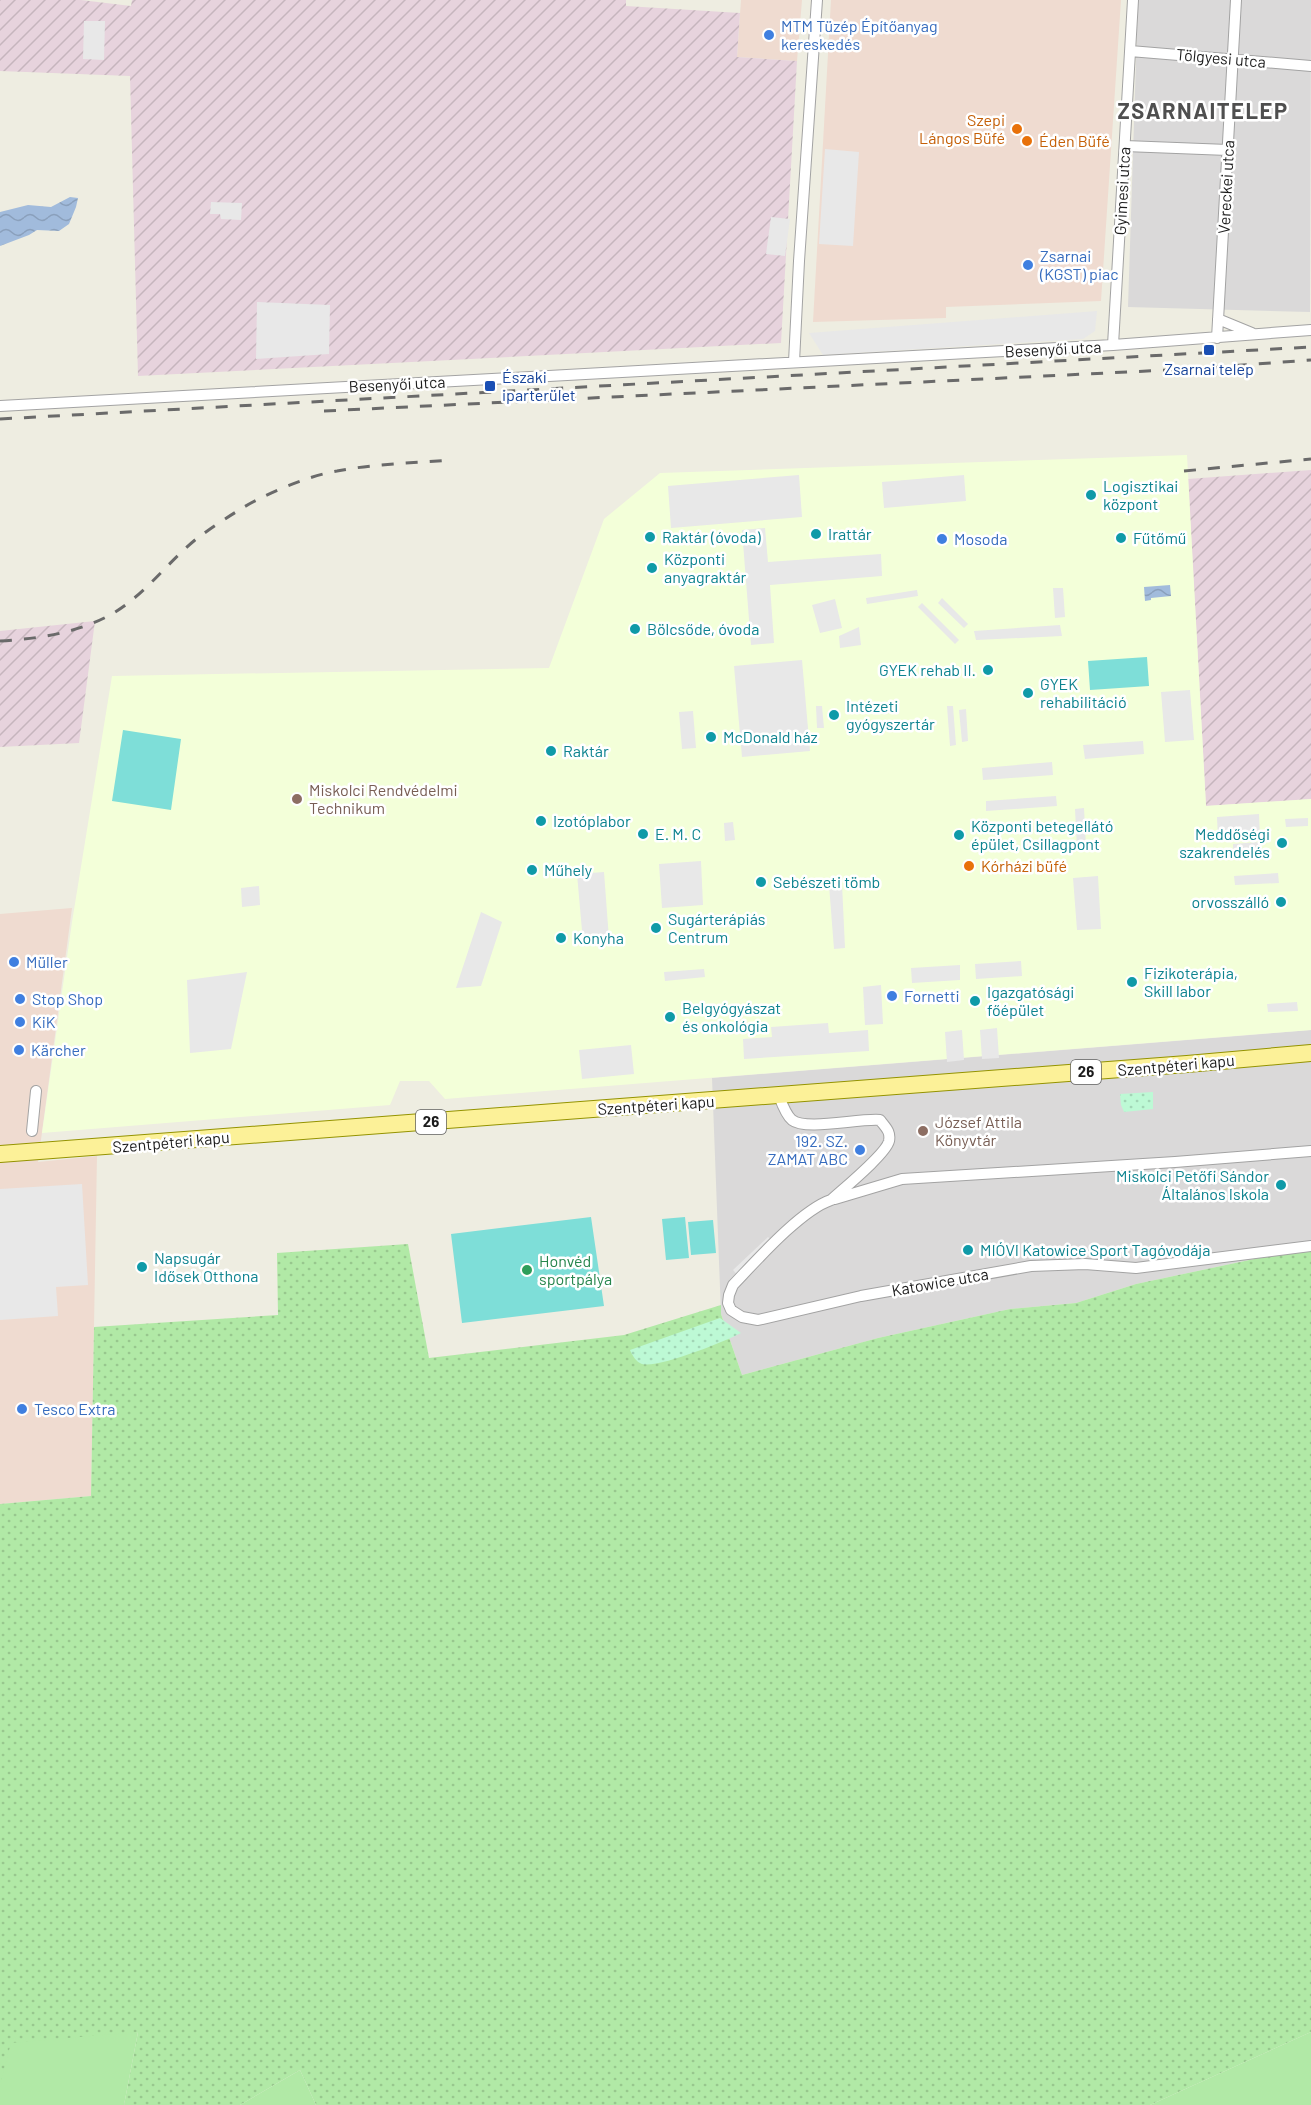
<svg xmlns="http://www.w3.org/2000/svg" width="1311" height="2105" viewBox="0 0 1311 2105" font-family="Barlow,sans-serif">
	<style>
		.residential { fill: #dad9d9 }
		.commercial { fill: #efdbd0 }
		.industrial { fill: url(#industrial-furrows) }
		.education { fill: #f3ffd9 }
		.grass { fill: url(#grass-dots) }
		.park { fill: url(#park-dots) }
		.garden { fill: #b1e9a6 }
		.pitch { fill: #7eded8 }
		.parking { fill: #e8e8e8 }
		.water { fill: url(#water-waves) }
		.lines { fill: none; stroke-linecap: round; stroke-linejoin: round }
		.minor-casing { stroke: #a3a3a3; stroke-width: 12 }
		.primary-casing { stroke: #949300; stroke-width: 18 }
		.minor { stroke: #fff; stroke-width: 10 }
		.primary { stroke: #fcf198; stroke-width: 16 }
		.rail { stroke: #6a6a6a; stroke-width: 3; stroke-dasharray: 12 12; stroke-linecap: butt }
		.shop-dot { fill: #3f7fe0; stroke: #fff; stroke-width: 2 }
		.food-dot { fill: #e8710a; stroke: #fff; stroke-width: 2 }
		.transit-dot { fill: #1a4fb4; stroke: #fff; stroke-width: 2 }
		.culture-dot { fill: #0f9aa8; stroke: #fff; stroke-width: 2 }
		.education-dot { fill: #8d6e63; stroke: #fff; stroke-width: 2 }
		.leisure-dot { fill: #2e9e5b; stroke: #fff; stroke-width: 2 }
		.labels { text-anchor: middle; stroke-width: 5; stroke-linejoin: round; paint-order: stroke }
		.shield { fill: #fff; stroke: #606060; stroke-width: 1.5 }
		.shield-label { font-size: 15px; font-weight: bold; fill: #1c1c1c }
		.shop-label { font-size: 16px; fill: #366cbe; stroke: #fff; text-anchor: start }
		.street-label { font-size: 16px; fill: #1c1c1c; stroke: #fff }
		.food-label { font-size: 16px; fill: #c56008; stroke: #fff; text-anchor: start }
		.transit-label { font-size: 16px; fill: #164399; stroke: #fff }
		.culture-label { font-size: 16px; fill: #0d838f; stroke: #fff; text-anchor: start }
		.education-label { font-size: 16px; fill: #785e54; stroke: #fff; text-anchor: start }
		.leisure-label { font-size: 16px; fill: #27864d; stroke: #fff; text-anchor: start }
		.district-label { font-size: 22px; font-weight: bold; letter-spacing: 1.5px; fill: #4f4f4f; stroke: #fff }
	</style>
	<defs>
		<pattern id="industrial-furrows" width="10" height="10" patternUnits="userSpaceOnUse" patternTransform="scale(1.5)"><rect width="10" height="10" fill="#e7d3dd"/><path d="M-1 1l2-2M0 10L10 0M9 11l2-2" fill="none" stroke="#c6b5bd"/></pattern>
		<pattern id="grass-dots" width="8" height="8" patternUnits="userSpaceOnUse" patternTransform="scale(1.5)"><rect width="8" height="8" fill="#b1e9a6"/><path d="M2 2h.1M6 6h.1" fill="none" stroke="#98c78e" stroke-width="1.8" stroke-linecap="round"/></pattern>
		<pattern id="park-dots" width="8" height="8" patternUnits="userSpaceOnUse" patternTransform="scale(1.5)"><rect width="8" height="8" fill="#bdf9d5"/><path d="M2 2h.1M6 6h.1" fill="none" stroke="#a2d5b6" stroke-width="1.8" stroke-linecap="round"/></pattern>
		<pattern id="water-waves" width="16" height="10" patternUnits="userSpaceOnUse" patternTransform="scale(1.5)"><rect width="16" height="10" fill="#a1bbdc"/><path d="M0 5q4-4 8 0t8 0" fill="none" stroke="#8aa0bc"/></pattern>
	</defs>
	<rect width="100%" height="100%" fill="#eeede1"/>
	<path class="residential" d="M1138 0H1311L1310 312 1128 307Z
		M1311 1030V1247L1136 1284 1076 1303 1010 1309 878 1338 742 1375 721 1314 712 1078Z"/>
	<path class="commercial" d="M741 0H802L797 61 737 57Z
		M831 0H1121L1101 301 946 307V318L813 322Z
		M72 908 38 1162 97 1156 91 1496 0 1504V914Z"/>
	<path class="industrial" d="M0 0H81L131 6 132 0H626V6L740 13 737 57 797 61 781 343 138 376 130 76 0 71Z
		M1311 470V799L1206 806 1188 479Z
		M95 621 79 743 0 747V631Z"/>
	<path class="education" d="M1187 455 1206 806 1311 799V1030L445 1099 429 1081H400L390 1105 42 1133 72 922 112 676 549 668 604 519 660 473Z"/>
	<path class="grass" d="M408 1244 429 1358 624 1335 721 1305V1314L742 1375 878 1338 1010 1309 1076 1303 1136 1284 1311 1247V2032L1150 2105H316L300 2070 240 2105H124L138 2032 0 2084V1504L91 1496 94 1327 278 1315 277 1253Z"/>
	<path class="park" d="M1153 1092V1109L1124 1112 1121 1105 1120 1094Z
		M720 1318 741 1333C726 1341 657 1369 642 1364 636 1362 632 1355 630 1350Z"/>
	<path class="garden" d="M138 2032 124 2105H0V2084L11 2043Z
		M1311 2032V2105H1150Z
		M300 2070 316 2105H240Z"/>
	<path class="pitch" d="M1147 657 1149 686 1090 690 1088 661Z
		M123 730 181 739 171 810 112 801Z
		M591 1217 604 1306 462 1323 451 1234Z
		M685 1217 689 1258 666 1260 662 1219Z
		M713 1220 716 1253 691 1255 688 1222Z"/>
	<path class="parking" d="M84 21H105L104 60 83 59Z
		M825 149 859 152 853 246 819 244Z
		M211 202 242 203 241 220 221 219 220 214H210Z
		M771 217 790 219 785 256 766 254Z
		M257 302 330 305 329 354 256 359Z
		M1097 311 1095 331 1083 339 823 355 809 333Z
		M799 475 802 517 671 528 668 486Z
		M964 475 966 501 884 508 882 482Z
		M765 528 768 562 881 554 882 576 770 585 774 643 751 645 742 530Z
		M1053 588H1063L1065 617 1055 618Z
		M917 590 918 596 867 604 866 598Z
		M942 598 968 624 964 628 938 603Z
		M835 599 842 628 820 633 812 605Z
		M922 603 959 640 955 644 918 607Z
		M1060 625 1062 636 976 640 974 631Z
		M859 627 861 645 840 648 839 636Z
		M802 660 810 751 742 757 734 666Z
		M1190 690 1194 740 1165 742 1161 692Z
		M816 706H822L824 728H817Z
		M947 706H953L956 745 950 746Z
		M966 709 968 741 962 742 959 710Z
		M693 711 696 748 682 749 679 712Z
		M1143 741 1144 754 1085 759 1083 745Z
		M1052 762 1053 775 983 780 982 768Z
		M1056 796 1057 806 986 811V801Z
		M1084 808 1086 847 1077 848 1075 809Z
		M1259 814 1260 837 1218 839 1217 817Z
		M1308 818V826L1286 827 1285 819Z
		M733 822 735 840 725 841 724 823Z
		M1259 842 1260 857 1233 859V844Z
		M701 861 703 905 662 908 659 864Z
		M604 872 609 939 583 942 577 874Z
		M1278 873 1279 883 1235 885 1234 876Z
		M1098 876 1101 929 1077 930 1073 878Z
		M842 884 845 948 834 949 829 885Z
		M259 886 260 905 242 907 241 888Z
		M481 912 502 922 481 986 456 988Z
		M1021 961 1022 976 976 979 975 964Z
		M960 965V980L912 983 911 968Z
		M704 969 705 977 665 981 664 972Z
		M247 972 231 1049 190 1053 187 980Z
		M881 985 883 1024 865 1025 863 987Z
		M1297 1002 1298 1011 1268 1012 1267 1004Z
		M828 1023 829 1033 868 1030 869 1051 744 1059 743 1039 772 1037 771 1027Z
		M997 1028 999 1058 982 1059 980 1030Z
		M962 1030 964 1060 947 1062 945 1032Z
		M631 1045 634 1074 582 1079 579 1050Z
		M82 1184 88 1285 56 1287 58 1316 0 1320V1189Z
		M768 1237 774 1243 740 1278 733 1270Z"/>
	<path class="water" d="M70 197 78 198 76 207 69 224 59 231 37 230 29 235 0 246V212L28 205 51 207Z
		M1170 585 1171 596 1151 598V600L1145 601 1144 587Z"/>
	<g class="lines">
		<defs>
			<path id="minor" d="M1130 51 1311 66
				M1125 146 1228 150
				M1218 319 1252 333
				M1217 338 1236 0
				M1113 345 1133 0
				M794 362 799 261 817 0
				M0 406 1113 345 1311 330
				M779 1096C782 1104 786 1115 792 1120 806 1131 859 1118 880 1120 885 1127 891 1131 889 1141 886 1154 843 1189 831 1200 801 1210 756 1261 733 1285L729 1295 728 1303 731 1310 742 1317 758 1320 861 1296 1031 1266 1085 1264 1136 1268 1311 1246
				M32 1131 36 1091
				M835 1199 902 1179 1175 1162 1311 1151"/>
			<path id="primary" d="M0 1154 1187 1064 1311 1053"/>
		</defs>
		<use href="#minor" class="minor-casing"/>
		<use href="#primary" class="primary-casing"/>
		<use href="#minor" class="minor"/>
		<use href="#primary" class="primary"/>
		<path class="rail" d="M324 411 1189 369 1311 360
			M0 419 1311 347
			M1184 471 1311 459
			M0 641C37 639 77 633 110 615 144 596 166 564 195 540 208 530 223 520 236 512 262 495 307 476 337 471 373 464 414 463 451 460"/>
	</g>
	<g class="shop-dot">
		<circle cx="769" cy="35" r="6"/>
		<circle cx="1028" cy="265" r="6"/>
		<circle cx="942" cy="539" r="6"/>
		<circle cx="14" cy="962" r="6"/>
		<circle cx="892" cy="996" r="6"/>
		<circle cx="20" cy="999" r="6"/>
		<circle cx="20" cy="1022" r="6"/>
		<circle cx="19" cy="1050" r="6"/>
		<circle cx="860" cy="1150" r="6"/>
		<circle cx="22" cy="1409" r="6"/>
	</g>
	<g class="food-dot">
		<circle cx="1017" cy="129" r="6"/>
		<circle cx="1027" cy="141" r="6"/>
		<circle cx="969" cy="866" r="6"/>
	</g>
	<g class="transit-dot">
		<rect x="1203" y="344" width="12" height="12" rx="3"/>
		<rect x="484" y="380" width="12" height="12" rx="3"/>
	</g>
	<g class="culture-dot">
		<circle cx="1091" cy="495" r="6"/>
		<circle cx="816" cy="534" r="6"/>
		<circle cx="650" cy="537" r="6"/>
		<circle cx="1121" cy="538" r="6"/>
		<circle cx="652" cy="568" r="6"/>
		<circle cx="635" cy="629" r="6"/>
		<circle cx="988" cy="670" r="6"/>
		<circle cx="1028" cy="693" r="6"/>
		<circle cx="834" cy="715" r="6"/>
		<circle cx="711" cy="737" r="6"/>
		<circle cx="551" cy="751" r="6"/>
		<circle cx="541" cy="821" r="6"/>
		<circle cx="643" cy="834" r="6"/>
		<circle cx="959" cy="835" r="6"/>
		<circle cx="1282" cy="843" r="6"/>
		<circle cx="532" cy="870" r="6"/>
		<circle cx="761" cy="882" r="6"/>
		<circle cx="1281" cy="902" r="6"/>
		<circle cx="656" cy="928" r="6"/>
		<circle cx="561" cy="938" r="6"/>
		<circle cx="1132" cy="982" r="6"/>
		<circle cx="975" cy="1001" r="6"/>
		<circle cx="670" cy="1017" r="6"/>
		<circle cx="1281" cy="1185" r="6"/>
		<circle cx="968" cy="1250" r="6"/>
		<circle cx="142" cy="1267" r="6"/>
	</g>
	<g class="education-dot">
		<circle cx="297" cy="799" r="6"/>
		<circle cx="923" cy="1131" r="6"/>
	</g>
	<circle class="leisure-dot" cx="527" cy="1270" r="6"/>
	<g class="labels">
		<g class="shield">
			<rect x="1071" y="1060" width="30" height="24" rx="4.5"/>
			<rect x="416" y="1110" width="30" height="24" rx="4.5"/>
		</g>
		<g class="shield-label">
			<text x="1086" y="1077">26</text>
			<text x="431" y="1127">26</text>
		</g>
		<g class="shop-label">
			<text x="781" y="32">MTM Tüzép Építőanyag<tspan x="781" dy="18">kereskedés</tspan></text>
			<text x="1040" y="262">Zsarnai<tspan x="1040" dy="18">(KGST) piac</tspan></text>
			<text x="954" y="545">Mosoda</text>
			<text x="26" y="968">Müller</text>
			<text x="904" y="1002">Fornetti</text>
			<text x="32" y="1005">Stop Shop</text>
			<text x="32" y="1028">KiK</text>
			<text x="31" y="1056">Kärcher</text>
			<text x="848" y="1147" text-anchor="end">192. SZ.<tspan x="848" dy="18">ZAMAT ABC</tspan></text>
			<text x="34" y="1415">Tesco Extra</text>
		</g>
		<g class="street-label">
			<text transform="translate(1221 58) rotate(5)" y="6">Tölgyesi utca</text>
			<text transform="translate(1226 187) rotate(-87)" y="6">Vereckei utca</text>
			<text transform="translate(1122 191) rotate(-87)" y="6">Gyimesi utca</text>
			<text transform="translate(1053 349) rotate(-3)" y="6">Besenyői utca</text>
			<text transform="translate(397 384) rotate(-3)" y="6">Besenyői utca</text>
			<text transform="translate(1176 1065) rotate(-5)" y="6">Szentpéteri kapu</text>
			<text transform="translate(656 1105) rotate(-4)" y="6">Szentpéteri kapu</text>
			<text transform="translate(171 1142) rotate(-5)" y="6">Szentpéteri kapu</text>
			<text transform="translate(940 1282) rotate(-10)" y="6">Katowice utca</text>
		</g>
		<g class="food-label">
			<text x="1005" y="126" text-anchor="end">Szepi<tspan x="1005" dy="18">Lángos Büfé</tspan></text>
			<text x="1039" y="147">Éden Büfé</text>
			<text x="981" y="872">Kórházi büfé</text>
		</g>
		<g class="transit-label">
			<text x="1209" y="375">Zsarnai telep</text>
			<text x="502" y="383" text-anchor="start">Északi<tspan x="502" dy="18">iparterület</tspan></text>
		</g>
		<g class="culture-label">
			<text x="1103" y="492">Logisztikai<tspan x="1103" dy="18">központ</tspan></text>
			<text x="828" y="540">Irattár</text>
			<text x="662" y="543">Raktár (óvoda)</text>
			<text x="1133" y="544">Fűtőmű</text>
			<text x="664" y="565">Központi<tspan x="664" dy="18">anyagraktár</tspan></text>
			<text x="647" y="635">Bölcsőde, óvoda</text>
			<text x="976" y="676" text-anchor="end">GYEK rehab II.</text>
			<text x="1040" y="690">GYEK<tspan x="1040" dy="18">rehabilitáció</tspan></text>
			<text x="846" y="712">Intézeti<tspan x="846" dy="18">gyógyszertár</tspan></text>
			<text x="723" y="743">McDonald ház</text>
			<text x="563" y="757">Raktár</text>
			<text x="553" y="827">Izotóplabor</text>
			<text x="971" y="832">Központi betegellátó<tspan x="971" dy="18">épület, Csillagpont</tspan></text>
			<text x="655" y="840">E. M. C</text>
			<text x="1270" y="840" text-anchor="end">Meddőségi<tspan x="1270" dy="18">szakrendelés</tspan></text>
			<text x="544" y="876">Műhely</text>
			<text x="773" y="888">Sebészeti tömb</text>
			<text x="1269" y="908" text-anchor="end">orvosszálló</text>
			<text x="668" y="925">Sugárterápiás<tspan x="668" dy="18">Centrum</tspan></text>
			<text x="573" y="944">Konyha</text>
			<text x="1144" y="979">Fizikoterápia,<tspan x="1144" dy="18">Skill labor</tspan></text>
			<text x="987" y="998">Igazgatósági<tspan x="987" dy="18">főépület</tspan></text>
			<text x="682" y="1014">Belgyógyászat<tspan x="682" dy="18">és onkológia</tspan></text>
			<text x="1269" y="1182" text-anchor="end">Miskolci Petőfi Sándor<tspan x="1269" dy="18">Általános Iskola</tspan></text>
			<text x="980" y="1256">MIÓVI Katowice Sport Tagóvodája</text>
			<text x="154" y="1264">Napsugár<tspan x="154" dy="18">Idősek Otthona</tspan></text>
		</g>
		<g class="education-label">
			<text x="309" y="796">Miskolci Rendvédelmi<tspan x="309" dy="18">Technikum</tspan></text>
			<text x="935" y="1128">József Attila<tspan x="935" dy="18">Könyvtár</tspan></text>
		</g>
		<g class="leisure-label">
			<text x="539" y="1267">Honvéd<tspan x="539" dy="18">sportpálya</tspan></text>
		</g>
		<g class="district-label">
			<text x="1203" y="119">ZSARNAITELEP</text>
		</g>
	</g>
</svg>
